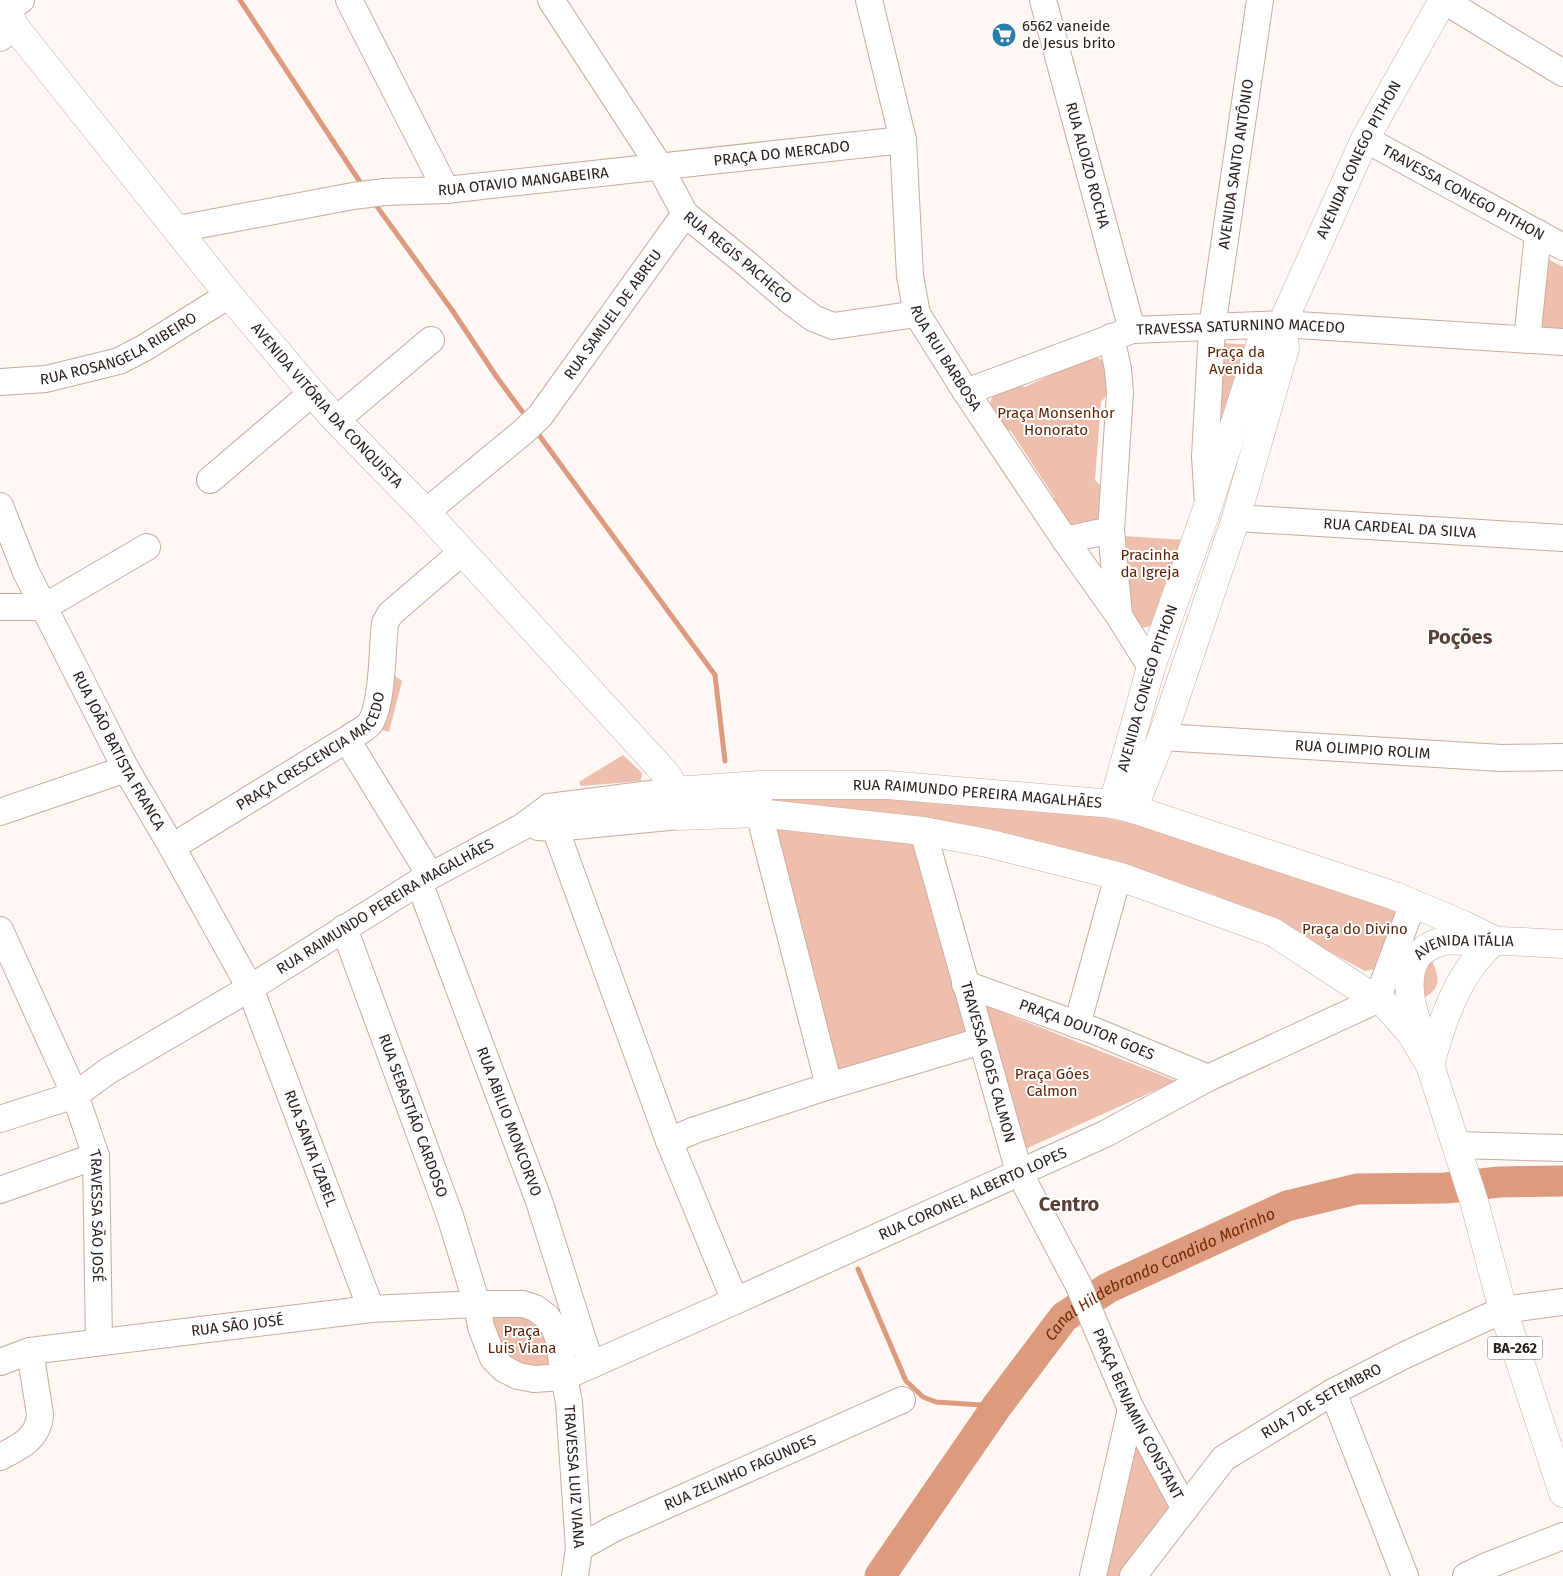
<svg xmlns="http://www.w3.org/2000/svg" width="1563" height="1576" viewBox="0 0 1563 1576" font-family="'Fira Sans',sans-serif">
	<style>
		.green { fill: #edbfac }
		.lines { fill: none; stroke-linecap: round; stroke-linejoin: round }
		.stream { stroke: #dc9a7f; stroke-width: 5 }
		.river { stroke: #dc9a7f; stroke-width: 31 }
		.minor-casing { stroke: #c9ab9f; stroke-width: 28 }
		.major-casing { stroke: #c9ab9f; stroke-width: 29 }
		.minor { stroke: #fff; stroke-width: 26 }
		.major { stroke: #fff; stroke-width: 28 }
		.labels { text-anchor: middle; stroke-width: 4; stroke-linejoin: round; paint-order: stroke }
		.shield { fill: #fff; stroke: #6c6460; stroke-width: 1 }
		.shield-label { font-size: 14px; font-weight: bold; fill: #2d211c }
		.poi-label { font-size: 15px; fill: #2d211c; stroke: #fff; text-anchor: start }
		.street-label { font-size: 15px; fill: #2d211c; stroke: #fff }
		.park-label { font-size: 15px; fill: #5f2407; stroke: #fff }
		.water-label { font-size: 16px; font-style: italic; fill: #772a00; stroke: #fff }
		.district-label { font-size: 20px; font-weight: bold; fill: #594036; stroke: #fff }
	</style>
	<rect width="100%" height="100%" fill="#fef7f4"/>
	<path class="green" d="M1548 259 1563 267V328H1540Z
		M1222 343 1259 345 1216 459Z
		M1090 354C1107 360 1110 367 1108 384 1107 393 1107 396 1101 402L1095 480 1101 486 1105 493 1100 518 1094 524 1069 526 1054 506V497L1011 431 1003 428 990 408 991 400 995 393 1017 384 1025 387 1061 370Z
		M1121 536 1187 540 1153 624C1145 630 1140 627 1132 621Z
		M395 676 402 681 389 732 379 729Z
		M623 755 642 773 641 781 581 786 579 782Z
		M777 791 922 800 1100 817 1131 823 1288 872 1393 908 1398 916 1375 969 1365 971 1278 924 1212 894 1119 867 775 809 770 796Z
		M773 827 912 842 966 1034 837 1072Z
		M1430 956C1437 973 1445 986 1425 997L1420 993V973Z
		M981 1004 1176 1081 1021 1151Z
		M488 1313H521L546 1331 553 1368H521L501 1352Z
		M1136 1441 1171 1507 1119 1576H1103Z"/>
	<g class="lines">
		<path class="stream" d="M240 0 364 188
			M373 201 452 310 496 376 527 418
			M536 431 715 675 725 761
			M858 1269 906 1381 923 1397 936 1402 997 1406"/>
		<path class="river" id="s1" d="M880 1576 997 1406 1064 1317 1108 1288 1287 1206 1357 1189 1446 1188 1499 1182 1563 1181"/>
		<defs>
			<g id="minor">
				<path d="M349 0 446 190"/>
				<path id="s2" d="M551 0 660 167 685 214 747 264 789 300 813 318 833 326 917 314"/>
				<path id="s3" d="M869 0 903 140 910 276 917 314 966 392 1065 540 1119 616 1151 667"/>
				<path id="s4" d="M1043 0 1132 330"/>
				<path d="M1443 0 1563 73"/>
				<path d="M7 10 21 0"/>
				<path d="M0 38 15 27"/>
				<path id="s5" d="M1365 139 1563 247"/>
				<path id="s6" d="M178 229 353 196 385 192 446 190 903 140"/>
				<path d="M1111 337 1118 369 1120 392 1111 530 1119 615"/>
				<path d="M1527 340 1538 233"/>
				<path id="s7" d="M0 382 46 379 119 361 144 348 229 295"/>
				<path id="s8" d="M966 392 1132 330 1282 324 1563 342"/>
				<path d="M336 420 431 340"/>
				<path d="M210 480 312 393"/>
				<path id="s9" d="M1208 503 1205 457 1212 328 1260 0"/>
				<path id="s10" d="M0 506 26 572 126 769 172 847 250 988 371 1309"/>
				<path id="s11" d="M426 512 523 432 540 416 685 214"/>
				<path id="s12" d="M1236 518 1563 538"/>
				<path d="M1065 540 1111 530"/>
				<path d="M0 607H44L147 547"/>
				<path id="s13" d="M1162 737 1501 758 1563 757"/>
				<path d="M347 740 430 875"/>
				<path d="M759 792V813L829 1086 981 1041"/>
				<path d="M549 807 555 828 669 1141 735 1301"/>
				<path d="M0 812 126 769"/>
				<path d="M538 827 555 828 679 816"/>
				<path id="s14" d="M923 831 1019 1172 1078 1284 1131 1409 1185 1509"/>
				<path id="s15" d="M172 847 362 730C365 728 369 725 371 722 383 700 382 649 385 623L390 614 462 552"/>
				<path id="s16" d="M419 882 539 1201 591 1365"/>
				<path id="s17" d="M344 928 450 1216 477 1304 481 1327 493 1358 504 1369 518 1376 534 1379 564 1377 735 1301 1105 1134 1208 1078 1377 1000 1413 903"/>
				<path id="s18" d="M0 930 75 1095 96 1156 99 1342"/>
				<path id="s19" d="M965 984 1095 1031 1208 1078"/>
				<path d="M1077 1025 1118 876"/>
				<path id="s20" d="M0 1119 75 1095 108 1071 250 988 419 882 522 827 549 807 674 791"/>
				<path d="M669 1141 695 1130 829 1086"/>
				<path d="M1457 1145 1563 1148"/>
				<path d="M0 1190 96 1156"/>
				<path id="s21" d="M0 1362 30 1351 371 1309 477 1304H523L535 1308 546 1316 554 1327 559 1340 564 1377 569 1402 579 1548 575 1576"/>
				<path d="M1333 1392 1405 1576"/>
				<path d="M0 1457C20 1447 39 1438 40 1414L30 1351"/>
				<path id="s22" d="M579 1548 613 1529 902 1400"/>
				<path d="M1093 1576 1131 1409"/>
				<path id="s23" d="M1133 1576 1224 1458 1333 1392 1405 1355 1483 1319 1503 1310 1563 1302"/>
				<path d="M1466 1576 1489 1565 1563 1536"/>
			</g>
			<g id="major">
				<path id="s24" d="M0 2 7 10 15 27 229 295 312 393 336 420 426 512 667 775C675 787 676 802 679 816L759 813 923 831 987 843 1118 876 1273 932 1377 1000 1385 1004 1410 1032 1430 1065 1474 1201 1503 1310 1563 1493"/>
				<path id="s25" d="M674 791 760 785H888L1113 804 1133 809 1395 896 1464 925 1494 940"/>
				<path id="s26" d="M1113 804 1151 667 1208 506 1262 339 1282 324 1365 139 1443 0"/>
				<path d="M1133 809 1162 737 1236 518 1285 348 1282 324"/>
				<path id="s27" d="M1423 1041C1415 1017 1403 987 1414 962 1418 952 1430 945 1440 942 1448 939 1459 941 1467 941 1499 940 1531 942 1563 944"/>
				<path d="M1430 1065C1440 1028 1452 991 1475 961 1481 954 1488 947 1494 940"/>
			</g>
		</defs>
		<use href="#minor" class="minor-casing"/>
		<use href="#major" class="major-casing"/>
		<use href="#minor" class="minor"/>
		<use href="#major" class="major"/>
	</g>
	<defs>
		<symbol id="supermarket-disc" viewBox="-11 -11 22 22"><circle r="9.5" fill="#257ead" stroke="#fff"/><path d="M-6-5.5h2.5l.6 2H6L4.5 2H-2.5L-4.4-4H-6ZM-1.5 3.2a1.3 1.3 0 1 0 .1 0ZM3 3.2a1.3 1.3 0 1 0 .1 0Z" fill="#fff"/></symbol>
	</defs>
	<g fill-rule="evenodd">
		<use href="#supermarket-disc" x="990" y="21" width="28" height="28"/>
	</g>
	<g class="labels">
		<rect class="shield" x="1487.5" y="1336.5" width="55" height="23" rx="4"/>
		<g class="shield-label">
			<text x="1515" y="1353">BA-262</text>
		</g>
		<g class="poi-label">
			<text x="1022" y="31">6562 vaneide<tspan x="1022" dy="17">de Jesus brito</tspan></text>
		</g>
		<g class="street-label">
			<text dy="5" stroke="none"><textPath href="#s6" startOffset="609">PRAÇA DO MERCADO</textPath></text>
			<text dy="5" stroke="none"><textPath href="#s26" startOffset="695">AVENIDA CONEGO PITHON</textPath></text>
			<text dy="5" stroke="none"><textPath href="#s9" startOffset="341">AVENIDA SANTO ANTÔNIO</textPath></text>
			<text dy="5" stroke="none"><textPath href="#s4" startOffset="171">RUA ALOIZO ROCHA</textPath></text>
			<text dy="5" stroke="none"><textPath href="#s6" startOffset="349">RUA OTAVIO MANGABEIRA</textPath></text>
			<text dy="5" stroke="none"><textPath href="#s5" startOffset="112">TRAVESSA CONEGO PITHON</textPath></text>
			<text dy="5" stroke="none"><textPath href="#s2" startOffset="321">RUA REGIS PACHECO</textPath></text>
			<text dy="5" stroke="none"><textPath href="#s11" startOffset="274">RUA SAMUEL DE ABREU</textPath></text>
			<text dy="5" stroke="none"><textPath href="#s8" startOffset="286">TRAVESSA SATURNINO MACEDO</textPath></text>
			<text dy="5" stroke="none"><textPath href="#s7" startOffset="125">RUA ROSANGELA RIBEIRO</textPath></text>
			<text dy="5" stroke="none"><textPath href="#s3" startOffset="371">RUA RUI BARBOSA</textPath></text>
			<text dy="5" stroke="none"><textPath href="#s24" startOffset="520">AVENIDA VITÓRIA DA CONQUISTA</textPath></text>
			<text dy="5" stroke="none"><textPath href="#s12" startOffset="164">RUA CARDEAL DA SILVA</textPath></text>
			<text dy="5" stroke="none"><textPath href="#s26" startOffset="121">AVENIDA CONEGO PITHON</textPath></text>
			<text dy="5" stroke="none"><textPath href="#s15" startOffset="172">PRAÇA CRESCENCIA MACEDO</textPath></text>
			<text dy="5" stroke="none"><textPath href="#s10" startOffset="272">RUA JOÃO BATISTA FRANCA</textPath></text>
			<text dy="5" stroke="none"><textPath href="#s13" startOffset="201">RUA OLIMPIO ROLIM</textPath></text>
			<text dy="5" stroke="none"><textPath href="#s25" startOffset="304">RUA RAIMUNDO PEREIRA MAGALHÃES</textPath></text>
			<text dy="5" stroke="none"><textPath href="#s20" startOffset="442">RUA RAIMUNDO PEREIRA MAGALHÃES</textPath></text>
			<text dy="5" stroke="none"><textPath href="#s27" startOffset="138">AVENIDA ITÁLIA</textPath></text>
			<text dy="5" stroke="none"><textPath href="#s19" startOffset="130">PRAÇA DOUTOR GOES</textPath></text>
			<text dy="5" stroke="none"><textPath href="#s14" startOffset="240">TRAVESSA GOES CALMON</textPath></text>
			<text dy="5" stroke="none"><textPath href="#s17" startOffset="200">RUA SEBASTIÃO CARDOSO</textPath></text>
			<text dy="5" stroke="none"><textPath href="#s16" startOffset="256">RUA ABILIO MONCORVO</textPath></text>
			<text dy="5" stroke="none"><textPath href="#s10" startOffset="715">RUA SANTA IZABEL</textPath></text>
			<text dy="5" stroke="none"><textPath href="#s17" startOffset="981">RUA CORONEL ALBERTO LOPES</textPath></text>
			<text dy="5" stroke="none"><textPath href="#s18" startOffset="306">TRAVESSA SÃO JOSÉ</textPath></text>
			<text dy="5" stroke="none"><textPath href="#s21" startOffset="241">RUA SÃO JOSÉ</textPath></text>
			<text dy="5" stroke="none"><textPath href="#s23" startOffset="262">RUA 7 DE SETEMBRO</textPath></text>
			<text dy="5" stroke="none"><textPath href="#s14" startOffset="624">PRAÇA BENJAMIN CONSTANT</textPath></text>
			<text dy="5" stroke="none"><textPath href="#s22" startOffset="178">RUA ZELINHO FAGUNDES</textPath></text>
			<text dy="5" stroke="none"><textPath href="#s21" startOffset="719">TRAVESSA LUIZ VIANA</textPath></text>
		</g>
		<g class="park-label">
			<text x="1236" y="357">Praça da<tspan x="1236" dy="17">Avenida</tspan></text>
			<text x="1056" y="418">Praça Monsenhor<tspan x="1056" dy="17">Honorato</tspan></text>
			<text x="1150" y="560">Pracinha<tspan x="1150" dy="17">da Igreja</tspan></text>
			<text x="1355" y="934">Praça do Divino</text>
			<text x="1052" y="1079">Praça Góes<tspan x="1052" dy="17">Calmon</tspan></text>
			<text x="522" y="1336">Praça<tspan x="522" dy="17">Luis Viana</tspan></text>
		</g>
		<g class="water-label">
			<text dy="6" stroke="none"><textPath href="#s1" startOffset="422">Canal Hildebrando Candido Marinho</textPath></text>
		</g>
		<g class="district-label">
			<text x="1460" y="644">Poções</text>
			<text x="1069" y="1211">Centro</text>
		</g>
	</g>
</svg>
